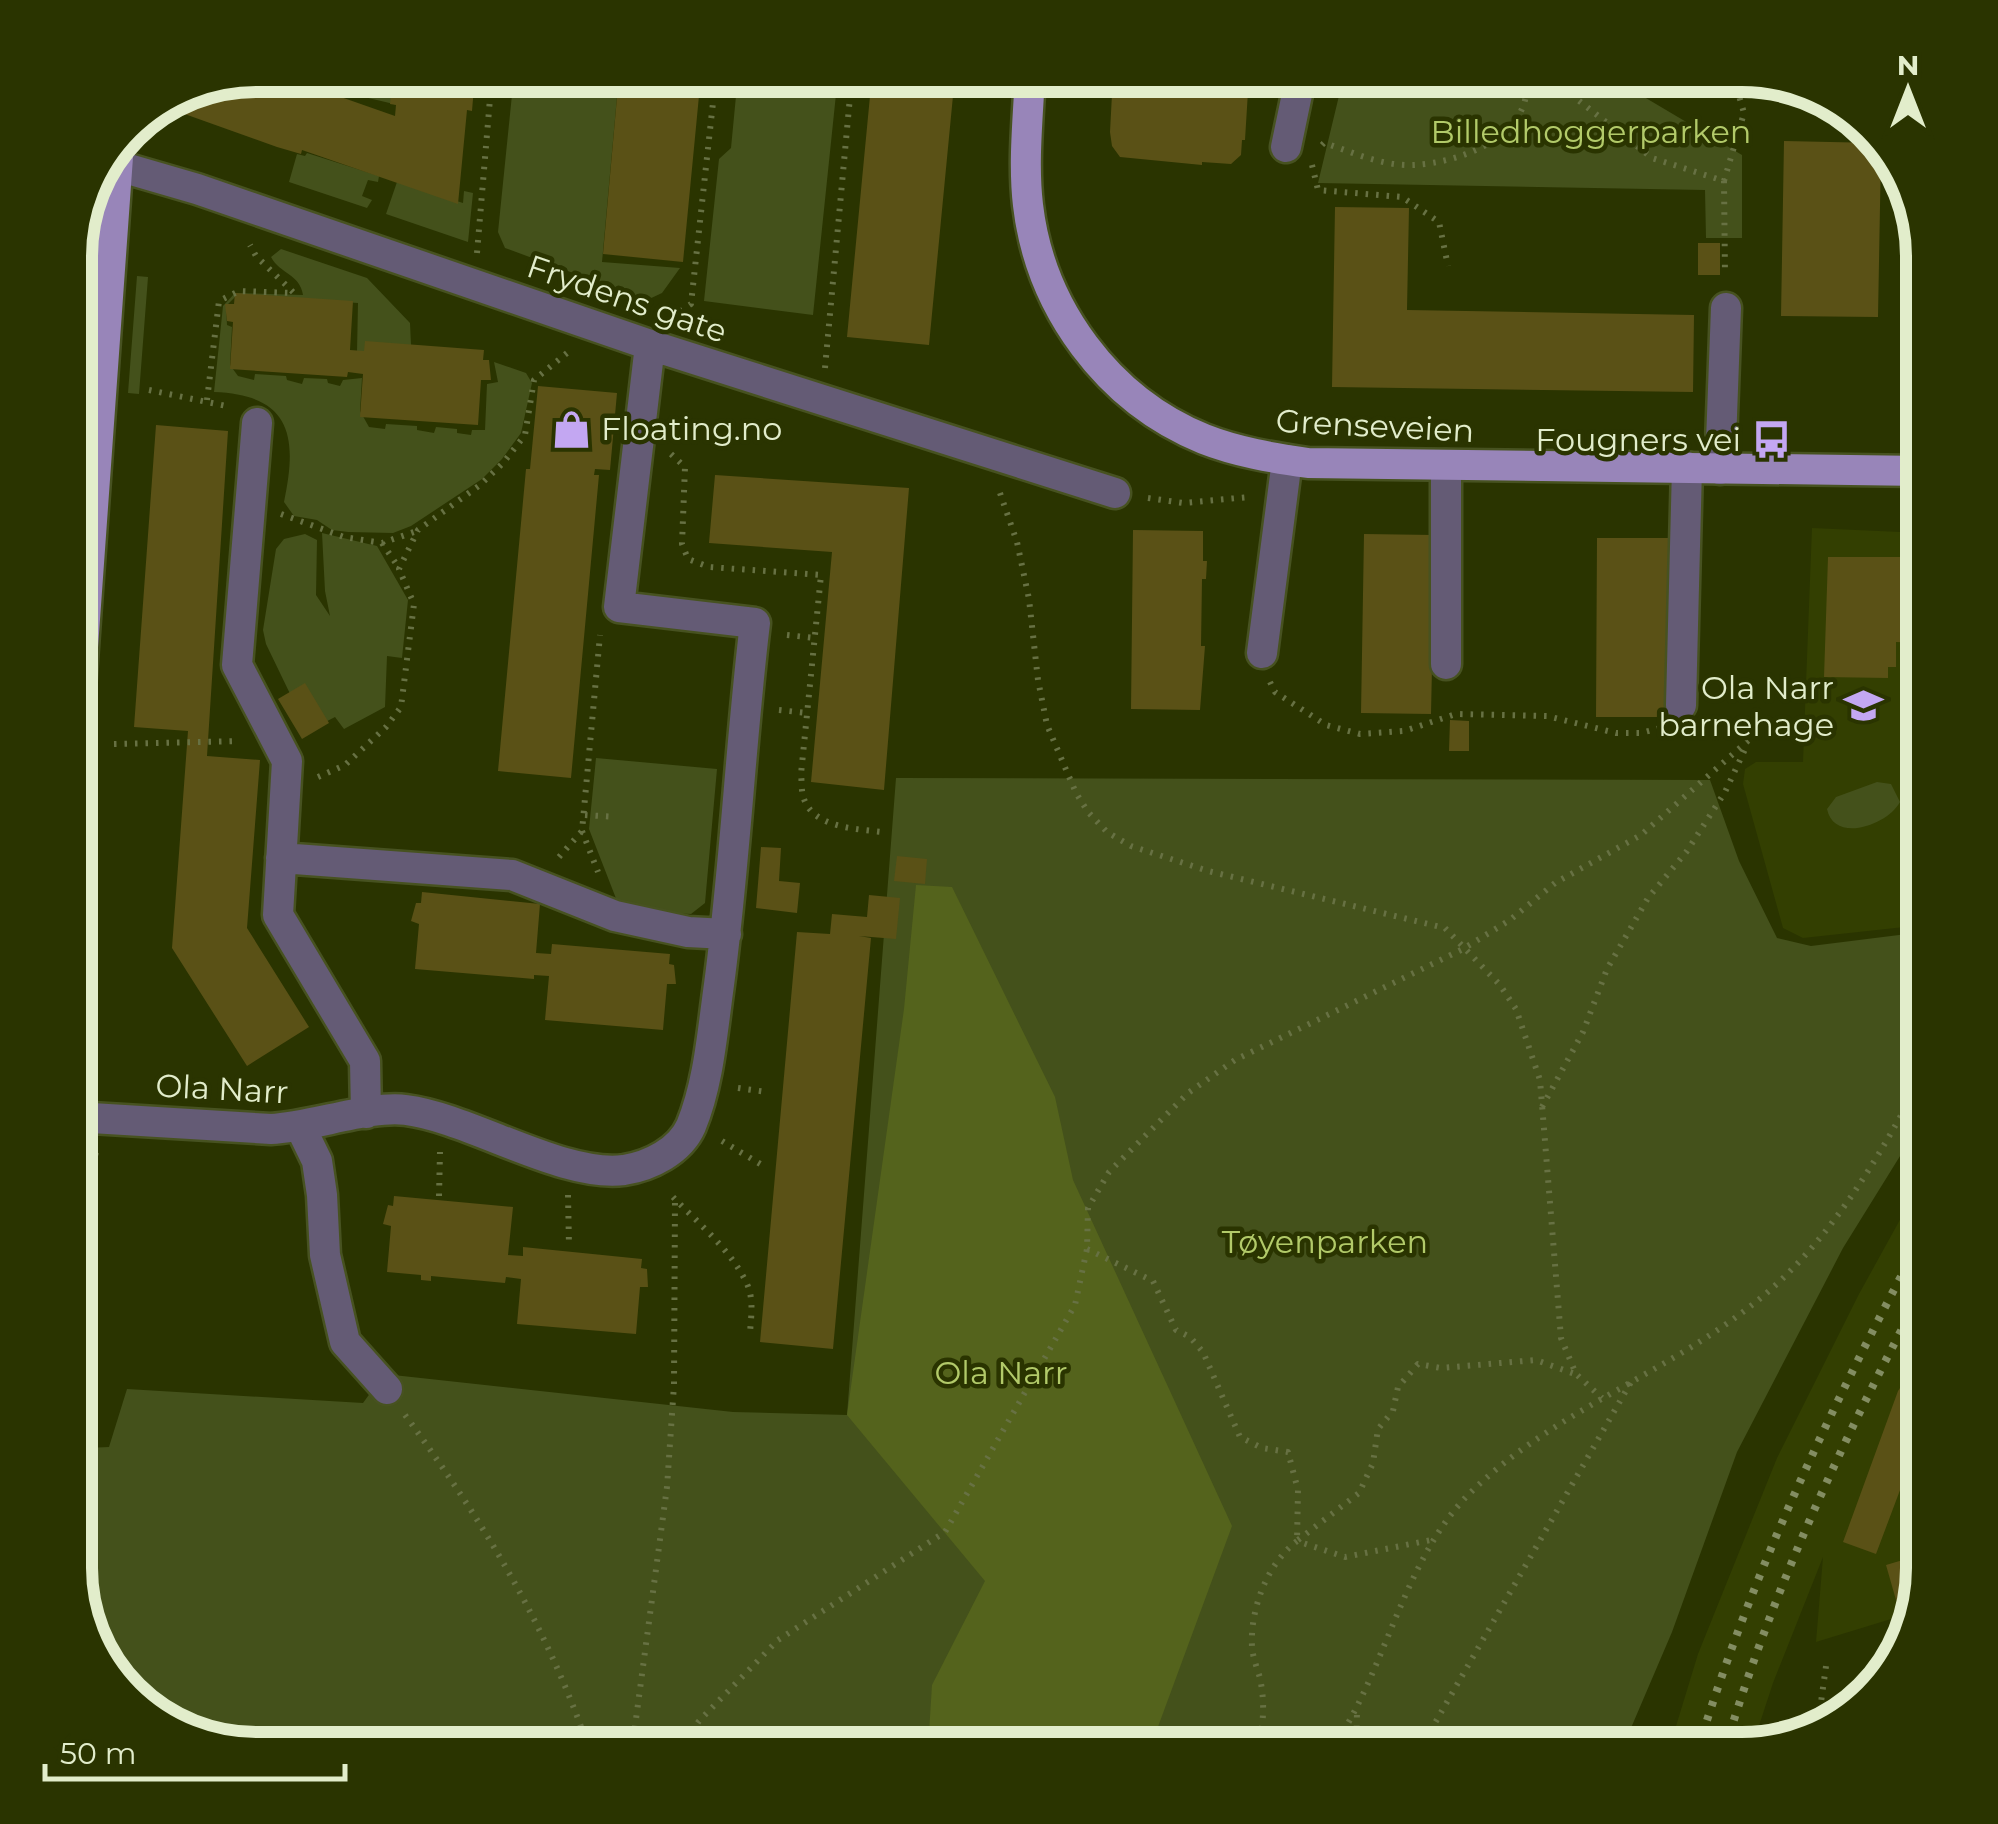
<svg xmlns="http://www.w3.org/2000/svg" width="1998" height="1824" viewBox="0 0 1998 1824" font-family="Montserrat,sans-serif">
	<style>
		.built { fill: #333f01 }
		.green { fill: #44511b }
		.forest { fill: #54631c }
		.building { fill: #5a5116 }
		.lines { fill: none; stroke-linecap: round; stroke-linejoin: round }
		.minor-casing { stroke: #475220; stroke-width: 35 }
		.major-casing { stroke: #475220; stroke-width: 35 }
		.path { stroke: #677143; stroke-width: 6; stroke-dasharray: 2.5 8; stroke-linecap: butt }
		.minor { stroke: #645b75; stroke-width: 30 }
		.major { stroke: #9885b9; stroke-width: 30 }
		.rail { stroke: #838d62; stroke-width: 8; stroke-dasharray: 5 10; stroke-linecap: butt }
		.labels { text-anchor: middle; stroke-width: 9; stroke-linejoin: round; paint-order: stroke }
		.park-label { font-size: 32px; fill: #b2ca69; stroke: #2a3400 }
		.street-label { font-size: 32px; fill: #e2edcb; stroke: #2a3400 }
		.poi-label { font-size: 32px; fill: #e2edcb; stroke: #2a3400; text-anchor: end }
		.rim { fill: none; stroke: #e2edcb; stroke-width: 12 }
	</style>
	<rect width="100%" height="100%" fill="#2a3400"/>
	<path class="built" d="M1812 528 1923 533V925L1803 938 1783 928 1743 784 1745 769 1756 762H1803Z
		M1923 1178V1568L1914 1612 1816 1642 1823 1557 1773 1683 1752 1747 1669 1749 1698 1654 1777 1458 1859 1294Z"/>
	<path class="green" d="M305 75H401L398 105 305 83Z
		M514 75H619L602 262 680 268 662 293 647 300 505 248 498 232Z
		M738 75H838L813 315 704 301 719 159 731 148Z
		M1344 75H1607L1742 155V238H1706L1705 190 1318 183Z
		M307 153 379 176 378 182 368 180 362 196 372 200 367 208 289 182 297 154 305 156Z
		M397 182 463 203 464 191 473 193 468 242 386 214Z
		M281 249 367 278 410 323 411 345 357 352 358 303 237 295 226 306 227 325 232 327 230 365 238 376 254 380 255 374 286 376 287 380 302 384 304 378 327 379 328 383 340 386 343 380 362 378 360 411 369 427 385 429 386 424 417 426V430L434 433 436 427 457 429V433L471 435 472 430H485L487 384 498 382 494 362 526 373 532 383 521 433 502 459 482 479 411 526 393 533 348 532 332 530 317 520 294 516 284 502C298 436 291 395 214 392L223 306 235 293 303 295C300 274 280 274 271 257Z
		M77 256 91 257 75 474V273Z
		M137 276 148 277 139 394 128 393Z
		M322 533 377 546 408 600 402 658 387 656 385 707 344 729 335 717 308 731 266 644 263 630 276 549 284 539 305 534 317 540 316 595 330 616 325 591Z
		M596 758 717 769 705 903 691 914 647 912 617 901 589 829Z
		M896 778 1710 780 1739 861 1777 938 1811 946 1923 932V1119L1843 1248 1737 1452 1672 1632 1622 1749H256L186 1735 128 1695 79 1587 86 1448 109 1447 127 1389 363 1403 384 1374 733 1412 847 1415Z
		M1877 782 1891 784 1900 802C1888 825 1834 844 1827 809L1836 797Z"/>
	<path class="forest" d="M916 885 952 887 1055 1097 1073 1180 1232 1526 1152 1743 1160 1749H928L932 1685 985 1581 847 1415 904 1009Z"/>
	<path class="building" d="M256 75H289L299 78 298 82 395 116 396 105 390 104 393 75H475L472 111 467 110 458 204 302 150 301 154 277 147 179 112V104Z
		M619 75H701L683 262 603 254Z
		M872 75H955L929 345 847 337Z
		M1113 75H1249L1245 140H1242L1241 155 1231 164 1202 162V165L1120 157 1112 146 1110 132Z
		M1347 75H1389L1385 92 1345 83Z
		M1784 141 1877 143 1881 152 1878 317 1781 316Z
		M1335 207 1409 208 1407 310 1694 315 1693 392 1332 387Z
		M1698 243H1720V275H1698Z
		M235 293 353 301 350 350 364 351 365 341 484 350 483 360H489L491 380H481L478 425 360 417 363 374 348 372 347 377 230 369 233 322 227 321 225 304H234Z
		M538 386 617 393 610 470 595 469 594 475H599L571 778 498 771 526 469H530Z
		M156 425 228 431 207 756 260 760 247 928 309 1027 247 1066 172 948 188 731 134 727Z
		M715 475 909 488 884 790 811 782 832 552 709 543Z
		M1133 530 1203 531V561H1207L1206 579H1202L1201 646H1205L1200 710 1131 709Z
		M1364 534 1434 535 1435 667H1432L1431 714 1361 713Z
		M1597 538H1668V569H1671V587H1667V653H1670L1669 672H1666L1665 717H1596Z
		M1828 557H1923V643L1896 642V667H1888V678L1824 677Z
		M305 683 329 723 302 739 278 699Z
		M1450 720 1469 721V751H1449Z
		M761 847 781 848 779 881 800 883 797 913 756 908Z
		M897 856 927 859 925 884 894 881Z
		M422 892 540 904 536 953 551 954 552 944 670 954 669 964 674 965 676 984H667L663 1030 545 1020 549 976 534 975V979L415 969 419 924 411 921 416 903H421Z
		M869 895 900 898 896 939 859 936 871 938 833 1349 760 1342 797 932 830 934 832 914 867 917Z
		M394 1196 513 1207 508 1255 523 1256V1247L642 1259 641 1268 647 1269 648 1287H640L636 1334 517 1324 521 1279 506 1277 505 1283 431 1276V1281L421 1280V1275L387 1272 391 1226 383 1224 388 1205 393 1206Z
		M1923 1353V1429L1876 1554 1843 1542 1898 1391Z
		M1923 1554 1918 1594 1896 1600 1886 1565Z"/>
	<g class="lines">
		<defs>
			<path id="minor" d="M1286 147 1301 75
				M118 166 197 189 650 345 1115 493
				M257 423 237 665 287 761 278 915 365 1061 366 1113
				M1446 465V664
				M1720 469 1726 308
				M1262 653 1287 460
				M1681 705 1687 467
				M281 858 512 875 615 916 688 932 726 934
				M75 1117 271 1129C312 1127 371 1105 406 1110 470 1118 562 1178 624 1170 650 1166 680 1151 691 1126 708 1085 712 1036 718 992 735 870 740 746 755 623L619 607 650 345
				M301 1128 317 1161 322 1195 325 1255 345 1342 387 1389"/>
			<path id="major" d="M1030 75C1028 118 1023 163 1028 205 1040 308 1108 400 1204 439 1237 452 1273 458 1308 463L1923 471
				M75 759 119 143"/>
		</defs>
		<use href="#minor" class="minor-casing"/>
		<use href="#major" class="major-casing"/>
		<path class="path" d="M1546 75 1652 158 1724 181 1725 275
			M1322 145 1324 143C1353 152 1380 166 1413 165 1461 163 1536 135 1526 75
			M1312 165 1318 190 1402 197 1439 222 1448 266
			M1724 181 1744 113 1735 82 1737 75
			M1913 225 1904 269 1907 275 1923 281
			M477 253 492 75
			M672 317 691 304 716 75
			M825 368 852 75
			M149 390 231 407
			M207 400 219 301 239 291 294 293 256 256 250 245
			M671 454 685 467 682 544 688 559 709 567 821 575 801 774C802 782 801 792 804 799 814 828 857 829 882 832
			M1000 493 1017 542 1029 599 1038 680 1047 725 1076 793 1088 812 1107 832 1131 846 1208 871 1445 928 1500 985 1516 1009 1540 1080 1561 1338 1576 1374 1602 1398
			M1148 498 1183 503 1249 497
			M281 514 344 537 382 543 417 531
			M382 543 399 568
			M787 635 815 638
			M1270 682 1275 692 1326 725 1360 734 1404 731 1456 714 1547 716 1616 733H1641L1660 728
			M779 710 807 713
			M114 744 238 741
			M318 777 345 765 386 727 401 707 414 604 399 569 418 530 480 485 503 463 525 435 534 380 567 353
			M585 815 616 817
			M582 831 598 872
			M559 857 582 831 600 635
			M738 1088 767 1092
			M1542 1107 1583 1032 1607 969 1648 898 1687 851 1725 792 1747 745
			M722 1141 762 1165
			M75 1176 93 1178
			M568 1195 569 1246
			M439 1196 440 1152
			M673 1197C698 1223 732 1251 747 1284 754 1299 751 1317 750 1333
			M1087 1249 1153 1281 1176 1330 1190 1337 1203 1352 1240 1437 1262 1448 1288 1452 1298 1490 1297 1541
			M75 1343 96 1150
			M405 1415C483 1521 546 1624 589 1749
			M1298 1540 1359 1493 1373 1463 1378 1429 1393 1411 1398 1387 1418 1364 1441 1368 1536 1360 1575 1374
			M1817 1731 1827 1659
			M632 1749 667 1487 674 1385 675 1198
			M680 1749 699 1721 778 1640 945 1532 1075 1305 1087 1249 1088 1208 1109 1172 1188 1093 1235 1060 1463 949 1510 920 1555 883 1641 835 1750 739
			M1257 1749C1264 1725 1265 1703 1260 1678 1257 1668 1253 1658 1252 1647 1250 1609 1267 1564 1297 1541L1345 1557 1436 1539
			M1332 1749C1385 1673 1403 1561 1468 1495 1550 1413 1662 1376 1752 1305 1827 1247 1879 1158 1923 1075
			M1356 1749 1357 1713
			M1420 1749 1631 1382"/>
		<use href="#minor" class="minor"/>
		<use href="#major" class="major"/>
		<path class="rail" d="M1698 1749C1753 1569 1834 1401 1923 1235
			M1725 1749C1773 1588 1844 1437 1923 1289"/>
	</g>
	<defs>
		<symbol id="shop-bare" viewBox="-9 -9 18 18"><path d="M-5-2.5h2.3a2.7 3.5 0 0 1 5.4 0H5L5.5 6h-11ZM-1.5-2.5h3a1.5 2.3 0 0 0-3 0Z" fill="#c3a7f2" stroke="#2a3400" stroke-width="2.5" paint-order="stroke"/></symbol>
		<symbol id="bus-bare" viewBox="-9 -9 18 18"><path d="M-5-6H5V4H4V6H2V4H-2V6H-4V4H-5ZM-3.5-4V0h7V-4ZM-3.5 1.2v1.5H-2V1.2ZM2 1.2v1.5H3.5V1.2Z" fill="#c3a7f2" stroke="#2a3400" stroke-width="2.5" paint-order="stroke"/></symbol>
		<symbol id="school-bare" viewBox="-9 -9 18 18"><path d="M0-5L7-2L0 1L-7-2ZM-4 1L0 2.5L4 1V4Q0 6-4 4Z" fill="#c3a7f2" stroke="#2a3400" stroke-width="2.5" paint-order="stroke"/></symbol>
	</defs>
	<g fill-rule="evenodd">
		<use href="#shop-bare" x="544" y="402" width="55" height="55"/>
		<use href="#bus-bare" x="1744" y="412" width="55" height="55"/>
		<use href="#school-bare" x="1836" y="678" width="55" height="55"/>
	</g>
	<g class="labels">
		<g class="park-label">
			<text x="1591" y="143">Billedhoggerparken</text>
			<text x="1325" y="1253">Tøyenparken</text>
			<text x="1001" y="1384">Ola Narr</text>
		</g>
		<g class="street-label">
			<text transform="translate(627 299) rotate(19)" y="11">Frydens gate</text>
			<text transform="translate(1375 426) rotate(3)" y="11">Grenseveien</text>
			<text transform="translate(222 1089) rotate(3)" y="11">Ola Narr</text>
		</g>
		<g class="poi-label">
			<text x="601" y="440" text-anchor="start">Floating.no</text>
			<text x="1741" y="451">Fougners vei</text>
			<text x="1834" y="699">Ola Narr<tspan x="1834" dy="37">barnehage</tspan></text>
		</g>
	</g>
	<path d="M0 0H1998V1824H0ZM256 92H1742A164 164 0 0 1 1906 256V1568A164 164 0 0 1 1742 1732H256A164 164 0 0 1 92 1568V256A164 164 0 0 1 256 92Z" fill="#2a3400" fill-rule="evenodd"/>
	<path class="rim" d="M256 92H1742A164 164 0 0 1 1906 256V1568A164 164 0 0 1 1742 1732H256A164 164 0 0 1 92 1568V256A164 164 0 0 1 256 92Z"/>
	<g transform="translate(1908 90)" stroke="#2a3400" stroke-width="8" paint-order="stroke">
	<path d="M0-8L18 38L0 25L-18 38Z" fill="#e2edcb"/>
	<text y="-15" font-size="28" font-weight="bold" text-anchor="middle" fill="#e2edcb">N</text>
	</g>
	<path d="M45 1764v15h300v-15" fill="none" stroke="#e2edcb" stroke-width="5"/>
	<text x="60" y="1764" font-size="30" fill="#e2edcb" stroke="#2a3400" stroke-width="8" paint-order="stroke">50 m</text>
</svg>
